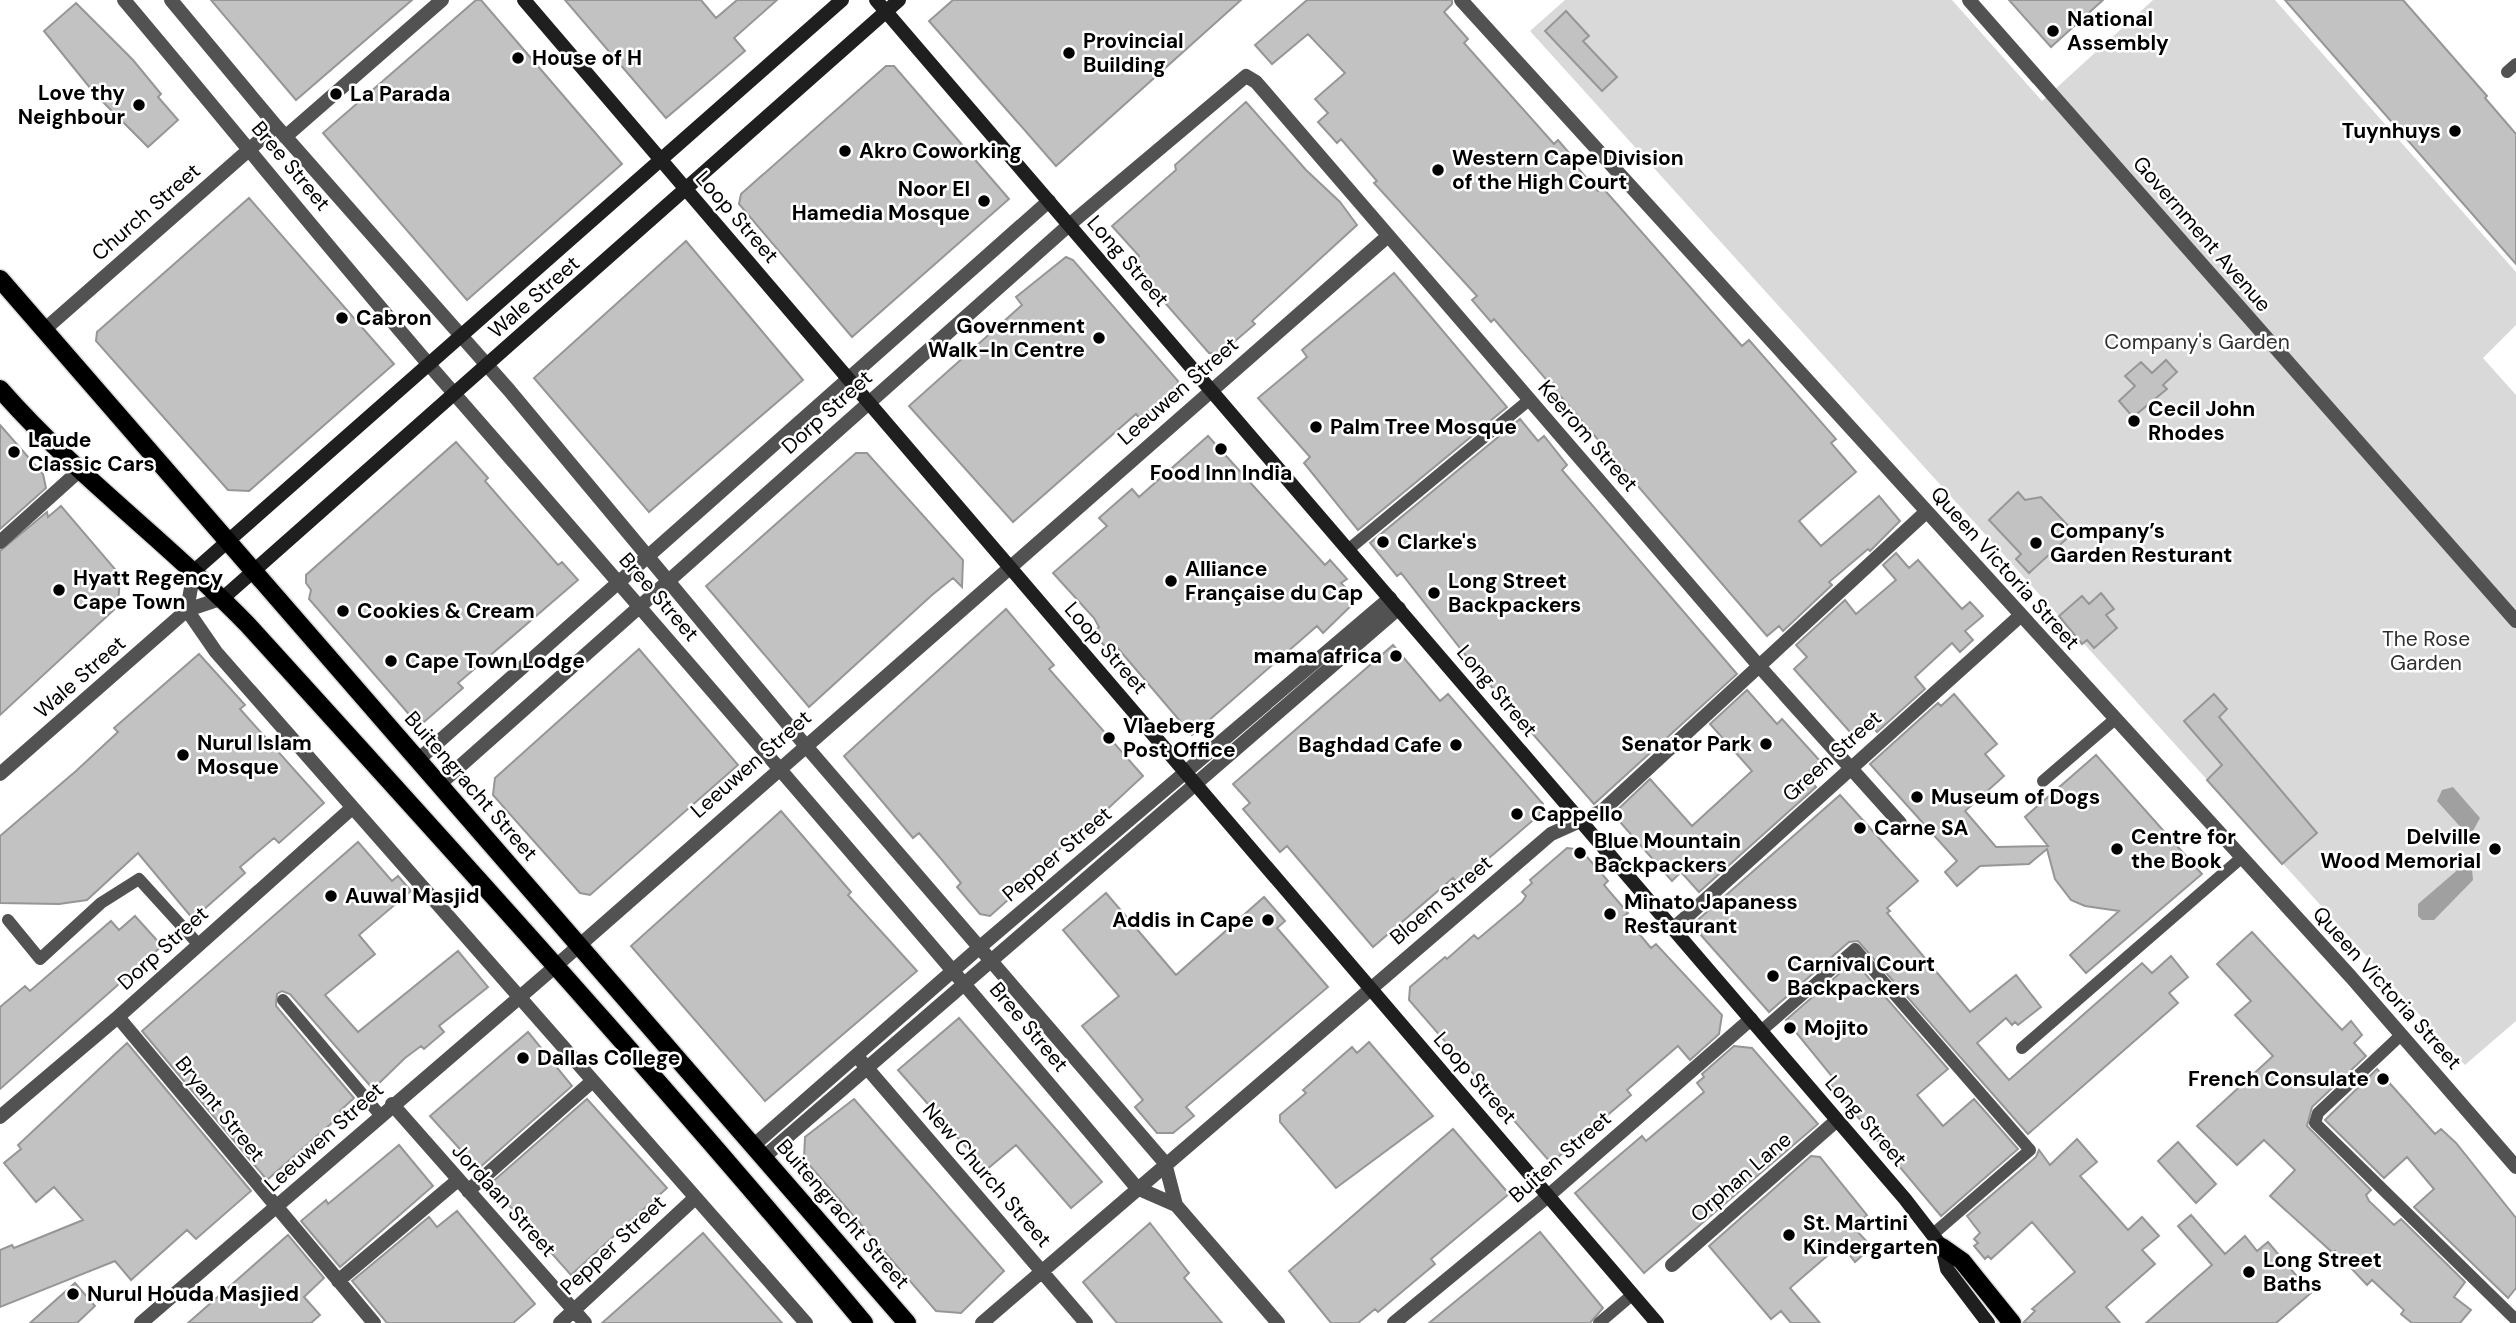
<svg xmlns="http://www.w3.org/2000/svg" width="2516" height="1323" viewBox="0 0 2516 1323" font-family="'DM Sans',sans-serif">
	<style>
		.green { fill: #d9d9d9 }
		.water { fill: #a0a0a0 }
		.building { fill: #c2c2c2; stroke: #969696; stroke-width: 2 }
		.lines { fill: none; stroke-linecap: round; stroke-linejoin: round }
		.primary-casing { stroke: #dbdbdb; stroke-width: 21 }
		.lane { stroke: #525252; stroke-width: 12 }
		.street { stroke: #525252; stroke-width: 14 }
		.secondary { stroke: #1f1f1f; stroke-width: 14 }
		.primary { stroke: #000; stroke-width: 18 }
		.poi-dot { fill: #000; stroke: #fff; stroke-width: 2.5 }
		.labels { text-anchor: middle; stroke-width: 5; stroke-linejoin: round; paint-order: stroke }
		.poi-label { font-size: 21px; font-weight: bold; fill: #000; stroke: #fff; text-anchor: start }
		.street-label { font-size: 21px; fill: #000; stroke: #fff }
		.park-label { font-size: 21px; fill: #303030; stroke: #fff }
	</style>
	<rect width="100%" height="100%" fill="#fff"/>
	<path class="green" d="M1565 0H1952L2042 101 2153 0H2275L2516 272V325L2483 358 2516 395V1021L2465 1065 1530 31Z"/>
	<path class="water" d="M2453 787 2480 818 2473 831 2465 832 2437 801 2442 790Z
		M2461 867 2472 869 2473 880 2434 920H2422L2418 916V904Z"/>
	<path class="building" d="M211 0H412L296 100Z
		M476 0H481L622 164 467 300 323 133Z
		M565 0H701L716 18 737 0H777L734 38 745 51 666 118Z
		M953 0H1241L1056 166 929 21Z
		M1307 0H1452V4L1444 12 1468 39 1464 43 1554 144 1558 140 1571 155 1569 158 1598 191 1602 187 1742 346 1749 340 1836 439 1831 443 1856 472 1799 521 1821 546 1879 496 1900 521 1870 551 1868 549 1829 582 1832 585 1783 631 1779 626 1767 636 1494 319 1491 322 1472 300 1477 296 1374 183 1377 181 1341 139 1337 143 1318 122 1328 113 1315 99 1345 73 1308 34 1272 64 1255 45Z
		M2009 0H2103L2051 47Z
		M2285 0H2403L2487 96 2485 98 2516 134V264Z
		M76 3 133 60 161 94 158 97 178 120 148 147 95 94 44 31Z
		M1566 11 1589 36 1583 41 1617 77 1602 91 1545 31Z
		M886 66H894L1009 199 852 337 739 204 741 194Z
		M1246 102 1306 170 1340 202 1357 225 1252 321 1255 324 1220 354 1209 353 1130 263 1139 256 1112 226 1176 170 1175 165Z
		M249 198 394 364 249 491 228 490 96 341 97 332Z
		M686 241 803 380 649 512 534 378Z
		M1066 257 1073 260 1178 381 1176 393 1143 422 1136 414 1013 522 909 406 1022 305 1016 297Z
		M1394 273 1507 407 1358 530 1304 463 1310 457 1258 398 1307 357 1302 350Z
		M2166 360 2177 372 2163 385 2167 389 2133 417 2119 401 2135 386 2125 376 2141 362 2152 373Z
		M1520 419 1538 441 1544 436 1567 465 1562 470 1737 674 1594 804 1482 676 1401 573 1397 576 1370 543Z
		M0 425 43 474 46 488 0 529Z
		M1208 436 1325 565 1330 560 1347 579 1341 583 1357 600 1323 633 1317 626 1192 735 1116 646 1110 652 1093 633 1099 627 1094 618 1053 573 1107 526 1099 518 1132 489 1139 497Z
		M456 442 488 478 485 481 558 565 562 562 578 580 458 683 463 688 424 722 414 720 309 599 311 590 306 583V575Z
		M856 453H867L963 560 962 587 953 578 932 595 809 707 706 586Z
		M2018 492 2025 500 2041 497 2074 532 2029 573 2016 559 2021 554 1989 520Z
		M61 506 120 575 118 606 0 715V551L47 512 48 517Z
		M1896 553 1909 568 1918 560 1962 609 1970 602 1983 616 1965 631 1973 640 1960 652 1952 643 1915 677 1925 689 1877 732 1866 720 1851 733 1794 669 1807 657 1796 645 1845 600 1856 614 1896 580 1883 565Z
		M2101 593 2114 609 2106 615 2117 628 2094 648 2087 640 2082 644 2059 616 2082 596 2089 604Z
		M1006 609 1054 665 1049 669 1143 776 1072 842 1063 846 1005 895 1009 899 990 916 980 914 957 887 961 883 942 860 919 833 913 838 844 756Z
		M1393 645 1440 701 1448 694 1543 804 1539 815 1502 847 1458 884 1453 878 1373 947 1287 846 1280 852 1243 809 1250 803 1233 784Z
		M639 649 738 765 590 895 580 893 493 795 495 778Z
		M199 654 245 705 240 709 324 803 279 843 274 838 240 867 245 873 193 919 138 853 87 900 59 904 0 903V836L76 771 118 732 114 728Z
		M1747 690 1777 724 1782 719 1820 761 1806 774 1816 787 1699 892 1681 872 1672 881 1613 814 1650 779 1692 826 1752 771 1710 724Z
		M1954 694 1997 744 1985 754 2004 776 1965 811 1996 847 2048 846 2025 817 2096 755 2202 874 2086 973 2070 955 2119 911 2085 906 2071 900 2055 879 2047 849 2029 864 1980 866 1957 886 1945 872 1957 861 1870 764 1938 703 1941 706Z
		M2214 694 2227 709 2219 717 2317 833 2282 864 2207 780 2222 765 2184 721Z
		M1840 795 1918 881 1887 908 1890 911 1887 913 1970 1012 2016 975 2041 1007 2018 1025 2015 1022 2012 1025 2006 1018 1977 1043 2009 1080 2142 963 2152 973 2171 956 2188 977 2169 993 2178 1003 2028 1134 1858 941 1849 942 1769 1012 1692 925Z
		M781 811 851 892 848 895 917 971 765 1101 631 946Z
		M358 842 392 881 398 876 411 891 359 935 375 954 325 995 358 1032 458 951 488 987 439 1026 444 1032 424 1049 421 1046 405 1058 373 1089 290 994 282 991 277 994 276 1006 354 1098 340 1111 342 1114 267 1180 142 1031Z
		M1567 848 1581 850 1608 881 1604 885 1628 913 1624 916 1651 948 1656 944 1722 1015 1719 1034 1690 1060 1678 1046 1627 1090 1631 1095 1551 1163 1409 1000 1410 987 1445 957 1447 959 1474 935 1478 939 1522 902 1526 896 1522 892 1532 883 1530 880Z
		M1106 893 1176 975 1264 897 1285 921 1277 928 1328 987 1186 1107 1194 1116 1173 1133H1157L1135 1107 1143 1100 1082 1026 1119 996 1063 930Z
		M135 916 162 946 0 1089V1007L25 986 30 991 111 921 119 930Z
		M2252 932 2342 1030 2351 1021 2362 1035 2354 1043 2366 1056 2312 1107 2307 1126 2371 1190 2366 1195 2369 1201 2394 1225 2401 1219 2465 1282 2454 1297 2471 1310 2460 1323H2412L2401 1314 2404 1310 2372 1280 2367 1285 2335 1251 2333 1253 2270 1196 2295 1170 2264 1140 2237 1165 2197 1126 2273 1056 2235 1015 2251 1001 2217 964Z
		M1854 961 1948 1069 1917 1095 1943 1126 1974 1099 2018 1149 1941 1216 1830 1084 1835 1080 1786 1020Z
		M959 1018 1102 1182 1071 1208 1016 1145 986 1170 898 1070Z
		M528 1032 572 1086 478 1169 430 1116Z
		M1369 1042 1433 1116 1336 1188 1280 1122V1115L1306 1093 1303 1090 1352 1047 1357 1053Z
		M127 1043 251 1191 196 1239 187 1230 131 1280 115 1261 0 1307V1250L12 1245 14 1248 83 1220 54 1187 36 1202 4 1163 21 1149 18 1145Z
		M1734 1046 1752 1048 1818 1124 1644 1273 1575 1193 1642 1136 1646 1141 1704 1092 1697 1083 1704 1077 1702 1074Z
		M2377 1069 2435 1134 2441 1129 2456 1143 2516 1218V1288L2508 1298 2414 1207 2434 1189 2407 1157 2384 1178 2325 1120Z
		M587 1099 667 1188 571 1275 490 1184Z
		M854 1099 1004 1271 961 1313 936 1311 804 1159 805 1137Z
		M1453 1129 1509 1194 1431 1259 1435 1264 1378 1312 1375 1309 1358 1323H1331L1289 1271Z
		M2077 1139 2097 1162 2080 1176 2128 1230 2142 1217 2159 1236 2142 1250 2155 1264 2106 1307 2120 1323H2023L2035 1311 2032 1309 2075 1272 2032 1222 1991 1259 1988 1256 1985 1259 1974 1246 1978 1243 1974 1239 1980 1233 1967 1216 2036 1157 2039 1150 2050 1165Z
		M2178 1142 2216 1184 2196 1203 2158 1161Z
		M399 1145 433 1186 340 1267 301 1221 326 1200 328 1204Z
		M1811 1156 1820 1157 1867 1215 1853 1227 1872 1247 1855 1262 1841 1244 1790 1288 1820 1323H1791L1781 1311 1771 1319 1709 1246Z
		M457 1211 535 1304 513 1323H387L352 1281 429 1217 437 1227Z
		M2191 1215 2225 1254 2245 1236 2257 1251 2268 1242 2311 1293 2276 1323H2146L2212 1265 2178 1226Z
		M1150 1223 1189 1273 1184 1278 1222 1323H1117L1083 1282Z
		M1540 1232 1603 1308 1590 1323H1429Z
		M703 1233 782 1323H602L655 1276Z
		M288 1235 324 1278 304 1297 320 1315 311 1323H188Z
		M75 1283 95 1306 77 1323H30Z"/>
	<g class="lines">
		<defs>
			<path id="primary" d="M0 279 907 1323
				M0 389C75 475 168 542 247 624 456 854 665 1084 864 1323
				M1942 1247 1962 1261 2012 1323"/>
		</defs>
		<use href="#primary" class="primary-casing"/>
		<path class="lane" d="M2507 72 2516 64
			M1349 549 1529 400
			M2043 781 2114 720
			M8 920 40 959 101 903 139 879 199 945
			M283 1000 380 1115
			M1761 1031 1855 949 2030 1150 1932 1235
			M2401 1035 2318 1113 2315 1123 2516 1320
			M2022 1048 2240 859
			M1599 1323 1632 1295"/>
		<path class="street" d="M124 0C227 122 327 246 431 367 668 639 905 912 1137 1188L1176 1205 1278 1323
			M171 0 276 126 509 390 805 745 1165 1163 1176 1205
			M1461 0 2351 977 2516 1167
			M1969 0 2516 621
			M285 137 442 0
			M44 330 276 126
			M0 542 80 470
			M187 610 216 652 806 1323
			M187 610 194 571
			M418 760 1049 201
			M0 774 187 610 223 598
			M440 784 1069 225 1246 76 1256 82 1759 666 1900 823
			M1673 929 2020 616
			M118 1017 374 1323
			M861 1061 1086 1323
			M392 1104 585 1323
			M0 1117 118 1017 352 808
			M754 1145 980 947 1390 598
			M764 1157 1399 608
			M468 1191 588 1085
			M1672 1265 1836 1121
			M338 1281 458 1180
			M141 1323 557 965 1388 236
			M560 1323 695 1198
			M982 1323 1551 834 1602 811 1926 512
			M1394 1323 1548 1196 1751 1019"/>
		<path class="secondary" d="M524 0 1657 1323
			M876 0 1905 1199 1942 1247 1947 1269 1988 1323
			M194 571 842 0
			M223 598 899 0"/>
		<use href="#primary" class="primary"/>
	</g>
	<g class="poi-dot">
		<circle cx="2053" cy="31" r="7"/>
		<circle cx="1069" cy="53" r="7"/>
		<circle cx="518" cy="58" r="7"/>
		<circle cx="336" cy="94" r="7"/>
		<circle cx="139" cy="105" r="7"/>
		<circle cx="2455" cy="131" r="7"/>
		<circle cx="845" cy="151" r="7"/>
		<circle cx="1438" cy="170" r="7"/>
		<circle cx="984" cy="201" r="7"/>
		<circle cx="342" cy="318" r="7"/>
		<circle cx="1099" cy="338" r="7"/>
		<circle cx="2134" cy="421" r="7"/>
		<circle cx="1316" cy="427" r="7"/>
		<circle cx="1221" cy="449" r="7"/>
		<circle cx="14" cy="452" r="7"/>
		<circle cx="1383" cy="542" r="7"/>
		<circle cx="2036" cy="543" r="7"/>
		<circle cx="1171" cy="581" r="7"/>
		<circle cx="59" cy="590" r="7"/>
		<circle cx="1434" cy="593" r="7"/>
		<circle cx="343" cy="611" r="7"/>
		<circle cx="1396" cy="656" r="7"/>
		<circle cx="391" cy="661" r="7"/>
		<circle cx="1109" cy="738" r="7"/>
		<circle cx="1766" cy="744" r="7"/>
		<circle cx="1456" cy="745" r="7"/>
		<circle cx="183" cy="755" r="7"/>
		<circle cx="1917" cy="797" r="7"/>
		<circle cx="1517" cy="814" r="7"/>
		<circle cx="1860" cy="828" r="7"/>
		<circle cx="2117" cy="849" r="7"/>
		<circle cx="2495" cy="849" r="7"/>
		<circle cx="1580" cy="853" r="7"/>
		<circle cx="331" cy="896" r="7"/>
		<circle cx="1610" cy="914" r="7"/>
		<circle cx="1268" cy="920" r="7"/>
		<circle cx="1773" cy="976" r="7"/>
		<circle cx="1790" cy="1028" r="7"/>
		<circle cx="523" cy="1058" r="7"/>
		<circle cx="2383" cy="1079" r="7"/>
		<circle cx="1789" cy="1235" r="7"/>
		<circle cx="2249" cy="1272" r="7"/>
		<circle cx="73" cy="1294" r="7"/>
	</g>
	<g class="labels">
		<g class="poi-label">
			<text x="2067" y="26">National<tspan x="2067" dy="24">Assembly</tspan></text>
			<text x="1083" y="48">Provincial<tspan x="1083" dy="24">Building</tspan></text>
			<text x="532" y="65">House of H</text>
			<text x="125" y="100" text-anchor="end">Love thy<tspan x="125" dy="24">Neighbour</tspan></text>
			<text x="350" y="101">La Parada</text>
			<text x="2441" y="138" text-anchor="end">Tuynhuys</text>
			<text x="859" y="158">Akro Coworking</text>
			<text x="1452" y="165">Western Cape Division<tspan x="1452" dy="24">of the High Court</tspan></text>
			<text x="970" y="196" text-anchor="end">Noor El<tspan x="970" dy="24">Hamedia Mosque</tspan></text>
			<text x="356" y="325">Cabron</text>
			<text x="1085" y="333" text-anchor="end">Government<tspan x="1085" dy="24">Walk-In Centre</tspan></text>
			<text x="2148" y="416">Cecil John<tspan x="2148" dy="24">Rhodes</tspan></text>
			<text x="1330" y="434">Palm Tree Mosque</text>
			<text x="28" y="447">Laude<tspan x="28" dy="24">Classic Cars</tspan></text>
			<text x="1221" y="480" text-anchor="middle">Food Inn India</text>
			<text x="2050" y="538">Company’s<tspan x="2050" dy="24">Garden Resturant</tspan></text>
			<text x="1397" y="549">Clarke's</text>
			<text x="1185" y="576">Alliance<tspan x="1185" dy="24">Française du Cap</tspan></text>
			<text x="73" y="585">Hyatt Regency<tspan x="73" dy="24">Cape Town</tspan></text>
			<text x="1448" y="588">Long Street<tspan x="1448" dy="24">Backpackers</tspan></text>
			<text x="357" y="618">Cookies &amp; Cream</text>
			<text x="1382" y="663" text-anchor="end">mama africa</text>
			<text x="405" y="668">Cape Town Lodge</text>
			<text x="1123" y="733">Vlaeberg<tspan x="1123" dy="24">Post Office</tspan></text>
			<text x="197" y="750">Nurul Islam<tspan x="197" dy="24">Mosque</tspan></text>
			<text x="1752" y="751" text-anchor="end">Senator Park</text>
			<text x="1442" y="752" text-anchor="end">Baghdad Cafe</text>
			<text x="1931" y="804">Museum of Dogs</text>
			<text x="1531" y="821">Cappello</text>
			<text x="1874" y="835">Carne SA</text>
			<text x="2131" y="844">Centre for<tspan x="2131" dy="24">the Book</tspan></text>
			<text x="2481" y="844" text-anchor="end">Delville<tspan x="2481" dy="24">Wood Memorial</tspan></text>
			<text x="1594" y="848">Blue Mountain<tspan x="1594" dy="24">Backpackers</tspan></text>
			<text x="345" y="903">Auwal Masjid</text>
			<text x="1624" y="909">Minato Japaness<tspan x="1624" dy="24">Restaurant</tspan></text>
			<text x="1254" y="927" text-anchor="end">Addis in Cape</text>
			<text x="1787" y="971">Carnival Court<tspan x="1787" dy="24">Backpackers</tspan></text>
			<text x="1804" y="1035">Mojito</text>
			<text x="537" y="1065">Dallas College</text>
			<text x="2369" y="1086" text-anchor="end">French Consulate</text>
			<text x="1803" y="1230">St. Martini<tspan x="1803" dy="24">Kindergarten</tspan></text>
			<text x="2263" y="1267">Long Street<tspan x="2263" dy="24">Baths</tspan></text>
			<text x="87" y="1301">Nurul Houda Masjied</text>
		</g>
		<g class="street-label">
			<text transform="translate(291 166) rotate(50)" y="7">Bree Street</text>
			<text transform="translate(146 212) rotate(-41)" y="7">Church Street</text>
			<text transform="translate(737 217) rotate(49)" y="7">Loop Street</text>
			<text transform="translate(2202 234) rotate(49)" y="7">Government Avenue</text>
			<text transform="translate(1128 261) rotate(49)" y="7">Long Street</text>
			<text transform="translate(534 297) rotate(-41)" y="7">Wale Street</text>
			<text transform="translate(1178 391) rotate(-41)" y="7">Leeuwen Street</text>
			<text transform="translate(827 412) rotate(-42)" y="7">Dorp Street</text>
			<text transform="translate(1588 436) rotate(49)" y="7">Keerom Street</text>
			<text transform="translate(2005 568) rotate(48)" y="7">Queen Victoria Street</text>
			<text transform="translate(659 597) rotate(49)" y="7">Bree Street</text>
			<text transform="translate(1106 648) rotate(49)" y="7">Loop Street</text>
			<text transform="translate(80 677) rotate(-41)" y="7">Wale Street</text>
			<text transform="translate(1497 691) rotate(50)" y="7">Long Street</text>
			<text transform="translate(1832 756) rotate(-42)" y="7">Green Street</text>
			<text transform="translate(751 764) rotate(-41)" y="7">Leeuwen Street</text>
			<text transform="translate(471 786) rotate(49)" y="7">Buitengracht Street</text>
			<text transform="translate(1057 854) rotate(-40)" y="7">Pepper Street</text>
			<text transform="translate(1441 900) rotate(-40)" y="7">Bloem Street</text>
			<text transform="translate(163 948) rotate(-42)" y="7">Dorp Street</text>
			<text transform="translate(2387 988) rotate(48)" y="7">Queen Victoria Street</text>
			<text transform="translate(1029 1027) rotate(50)" y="7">Bree Street</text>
			<text transform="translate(1475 1078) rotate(49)" y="7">Loop Street</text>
			<text transform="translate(220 1109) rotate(51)" y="7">Bryant Street</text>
			<text transform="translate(1866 1121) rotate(49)" y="7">Long Street</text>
			<text transform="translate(324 1137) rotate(-42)" y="7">Leeuwen Street</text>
			<text transform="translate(1560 1157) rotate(-41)" y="7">Buiten Street</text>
			<text transform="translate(987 1175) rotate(49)" y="7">New Church Street</text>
			<text transform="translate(1741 1177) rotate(-41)" y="7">Orphan Lane</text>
			<text transform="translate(504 1200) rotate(48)" y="7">Jordaan Street</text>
			<text transform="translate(843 1214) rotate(49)" y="7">Buitengracht Street</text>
			<text transform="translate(613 1245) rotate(-43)" y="7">Pepper Street</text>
		</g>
		<g class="park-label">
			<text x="2197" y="349">Company's Garden</text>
			<text x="2426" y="646">The Rose<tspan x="2426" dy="24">Garden</tspan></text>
		</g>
	</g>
</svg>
